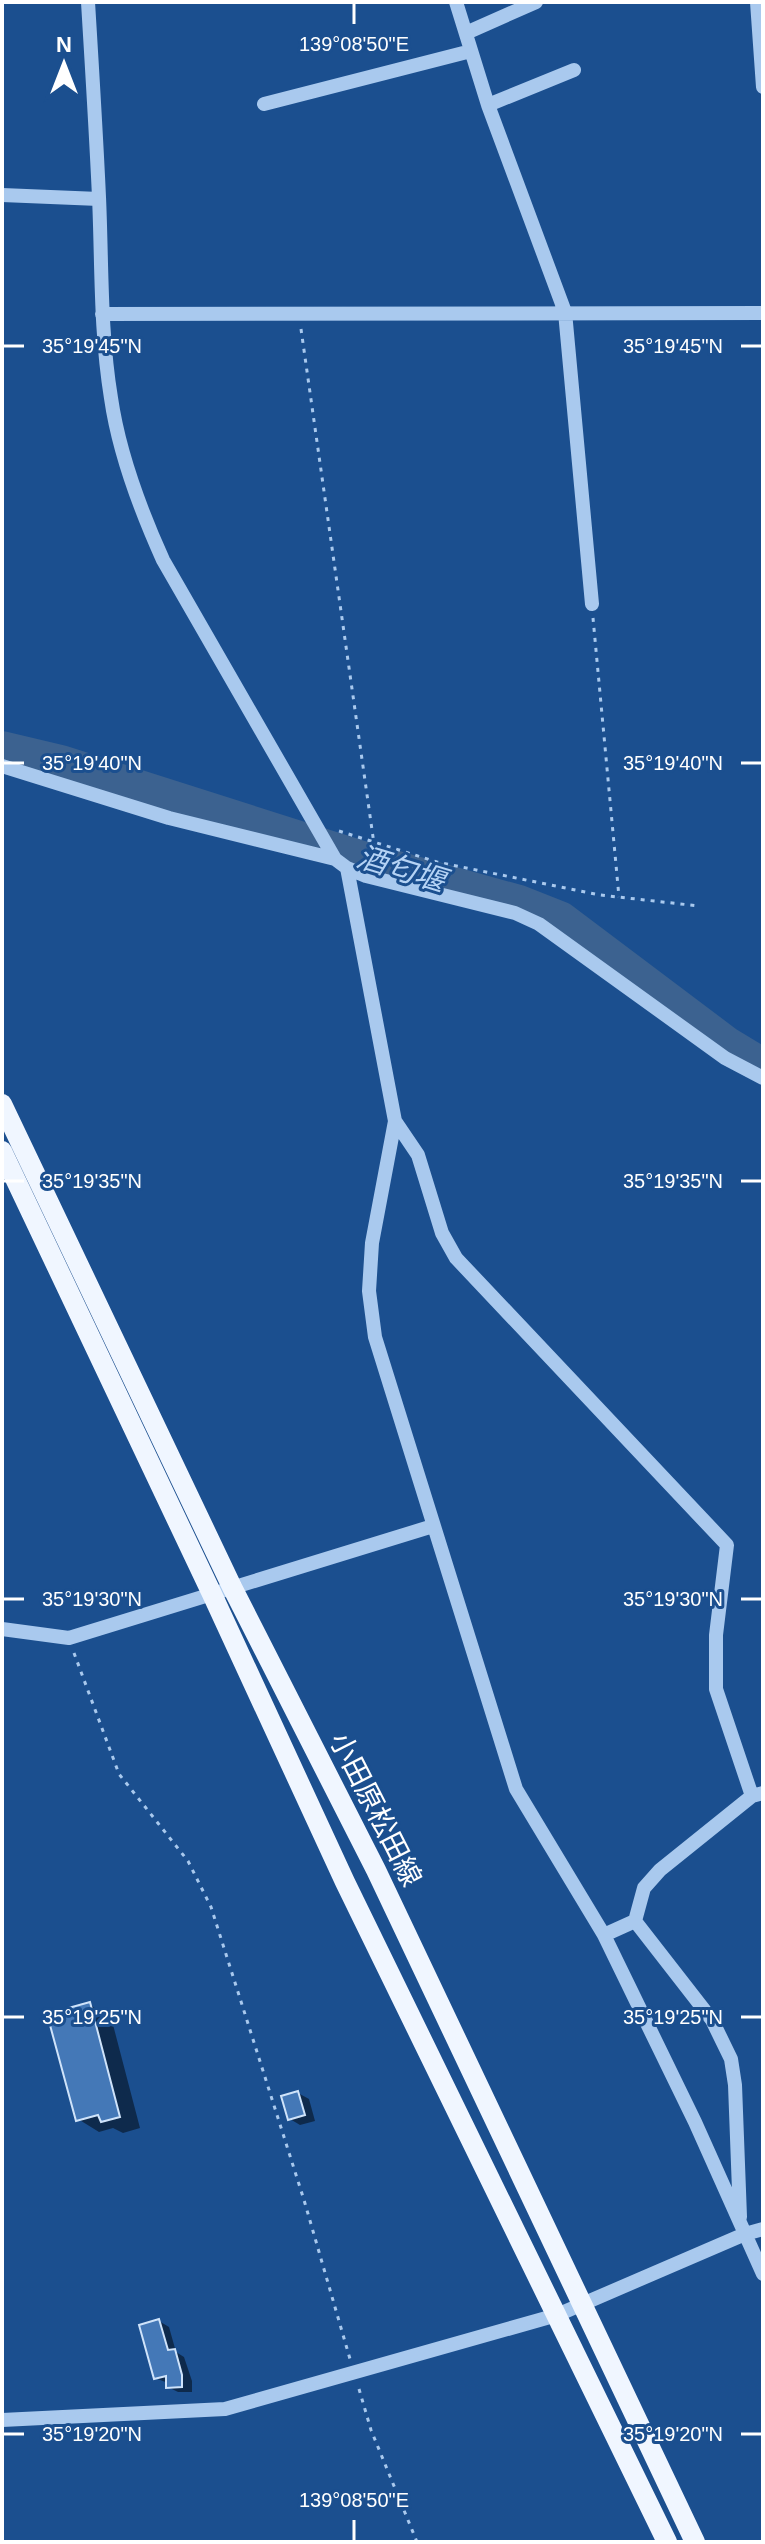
<svg xmlns="http://www.w3.org/2000/svg" width="765" height="2544" viewBox="0 0 765 2544" font-family="Helvetica,'Noto Sans JP',sans-serif">
	<style>
		.shadow { fill: #0007 }
		.lines { fill: none; stroke-linecap: round; stroke-linejoin: round }
		.river { stroke: #3c6290; stroke-width: 32 }
		.building { fill: #4478b7; stroke: #cfe3fa; stroke-width: 2 }
		.path { stroke: #a9c9ee; stroke-width: 3; stroke-dasharray: 4 6; stroke-linecap: butt }
		.minor { stroke: #a9c9ee; stroke-width: 14 }
		.major { stroke: #f0f6ff; stroke-width: 20 }
		.ticks { fill: none; stroke: #fff; stroke-width: 3 }
		.labels { text-anchor: middle; stroke-width: 6; stroke-linejoin: round; paint-order: stroke }
		.street-label { font-size: 28px; fill: #fff; stroke: #1b4f8f }
		.water-label { font-size: 30px; font-style: italic; fill: #b5d3f5; stroke: #1b4f8f }
		.ticks-label { font-size: 20px; text-anchor: middle; fill: #fff; stroke: #1b4f8f; stroke-width: 6; stroke-linejoin: round; paint-order: stroke }
	</style>
	<rect width="100%" height="100%" fill="#1b4f8f"/>
	<path class="shadow" d="M90 2005 111 2017 140 2128 123 2133 113 2128 99 2132 78 2119Z
		M298 2093 309 2099 315 2121 300 2125 290 2119Z
		M159 2321 169 2327 176 2352 184 2357 192 2381V2392H178L168 2387V2383L155 2378Z"/>
	<g class="lines">
		<path class="river" d="M2 747 61 761 372 860 519 901 562 918 728 1043 763 1064"/>
	</g>
	<path class="building" d="M90 2002 120 2117 101 2122 98 2115 76 2121 47 2014Z
		M298 2091 305 2115 288 2120 281 2096Z
		M159 2319 168 2350 175 2349 182 2375V2387L166 2388V2376L154 2379 139 2325Z"/>
	<g class="lines">
		<path class="path" d="M301 329 374 844
			M593 618 619 897
			M339 831 437 862 600 895 699 906
			M74 1653 119 1774 188 1861 211 1907 304 2200 350 2359
			M359 2389 371 2430 417 2542"/>
		<path class="minor" d="M88 2C92 67 96 132 99 197 102 264 100 331 111 398 119 454 140 509 163 560L335 859 347 868 366 876 515 913 539 924 725 1058 763 1078
			M456 2 488 105 565 312 592 604
			M757 2 763 87
			M466 33 536 2
			M264 104 471 51
			M488 105 574 70
			M2 195 99 199
			M102 314 763 313
			M2 766 169 818 335 859
			M347 868 395 1121 372 1243 369 1291 375 1337 516 1789 604 1935 695 2122 763 2274
			M395 1121 418 1155 442 1233 456 1258 727 1545 716 1635V1689L752 1796
			M2 1629 69 1638 433 1526
			M635 1921 712 2020 731 2059 735 2085 740 2217
			M604 1935 635 1921 644 1888 660 1870 752 1796 763 1793
			M2 2420 225 2409 557 2315 745 2234 763 2229"/>
		<path class="major" d="M2 1104 232 1587 376 1870 695 2542
			M2 1151 212 1594 345 1882 667 2542"/>
	</g>
	<path class="ticks" d="M354 4V24M4 346H24M741 346H761M4 763H24M741 763H761M4 1181H24M741 1181H761M4 1599H24M741 1599H761M4 2017H24M741 2017H761M4 2434H24M741 2434H761M354 2520V2540"/>
	<g class="labels">
		<g class="street-label">
			<text transform="translate(376 1809) rotate(63)" y="10">小田原松田線</text>
		</g>
		<g class="water-label">
			<text transform="translate(401 869) rotate(17)" y="10">酒匂堰</text>
		</g>
	</g>
	<g class="ticks-label">
		<text x="354" y="51">139°08'50"E</text>
		<text x="92" y="353">35°19'45"N</text>
		<text x="673" y="353">35°19'45"N</text>
		<text x="92" y="770">35°19'40"N</text>
		<text x="673" y="770">35°19'40"N</text>
		<text x="92" y="1188">35°19'35"N</text>
		<text x="673" y="1188">35°19'35"N</text>
		<text x="92" y="1606">35°19'30"N</text>
		<text x="673" y="1606">35°19'30"N</text>
		<text x="92" y="2024">35°19'25"N</text>
		<text x="673" y="2024">35°19'25"N</text>
		<text x="92" y="2441">35°19'20"N</text>
		<text x="673" y="2441">35°19'20"N</text>
		<text x="354" y="2507">139°08'50"E</text>
	</g>
	<rect width="765" height="2544" fill="none" stroke="#ffffff" stroke-width="8"/>
	<g transform="translate(64 64)" stroke="#1b4f8f" stroke-width="6" paint-order="stroke">
	<path d="M0-6L14 30L0 20L-14 30Z" fill="#ffffff"/>
	<text y="-12" font-size="22" font-weight="bold" text-anchor="middle" fill="#ffffff">N</text>
	</g>
</svg>
